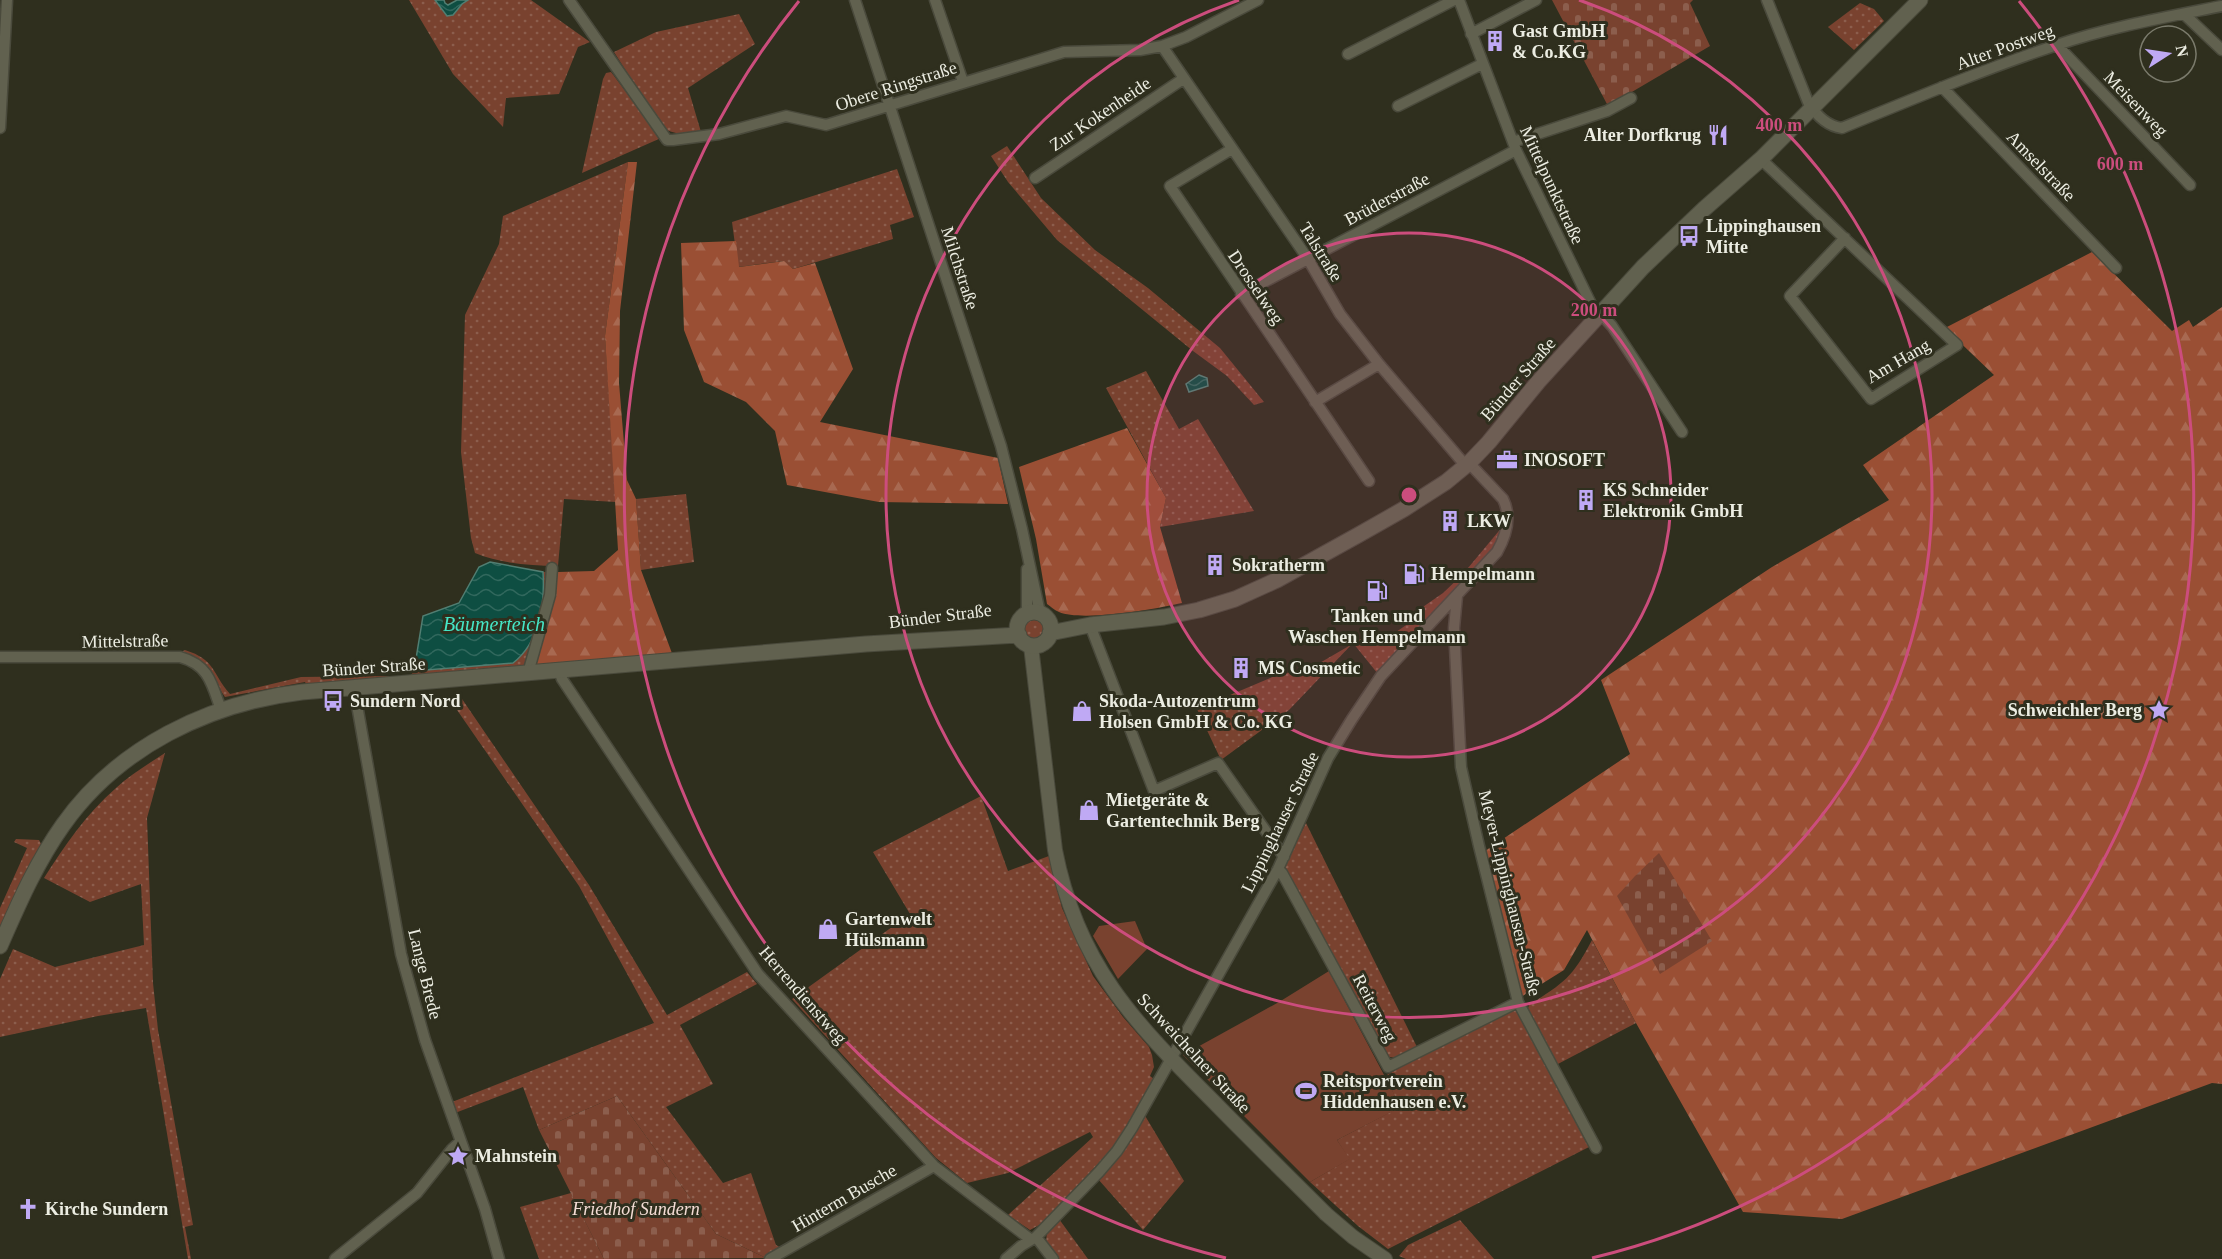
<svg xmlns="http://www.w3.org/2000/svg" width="2222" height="1259" viewBox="0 0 2222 1259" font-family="Georgia,serif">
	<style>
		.grass { fill: url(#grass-dots) }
		.forest { fill: url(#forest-firs) }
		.cemetery { fill: url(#cemetery-stones) }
		.park { fill: #79422f }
		.water { fill: url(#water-waves); stroke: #517e72; stroke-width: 1.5 }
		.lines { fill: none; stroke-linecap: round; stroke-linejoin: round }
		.minor-casing { stroke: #4a4a3c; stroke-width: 13 }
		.tertiary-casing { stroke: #4a4a3c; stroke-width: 16 }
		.secondary-casing { stroke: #4a4a3c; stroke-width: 17 }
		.minor { stroke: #61614f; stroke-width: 10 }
		.tertiary { stroke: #61614f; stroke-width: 14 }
		.secondary { stroke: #61614f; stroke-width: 15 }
		.ring { fill: none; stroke: #cc4d7d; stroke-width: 3 }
		.labels { text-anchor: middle; stroke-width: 6; stroke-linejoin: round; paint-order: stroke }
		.poi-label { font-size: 18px; font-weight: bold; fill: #ecede2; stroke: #2f2f1e; text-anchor: start }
		.street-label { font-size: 18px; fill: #ecede2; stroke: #2f2f1e }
		.park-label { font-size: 18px; font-style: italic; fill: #f4ddd5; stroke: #2f2f1e }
		.water-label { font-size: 20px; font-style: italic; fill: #45e6c7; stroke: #2f2f1e }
		.centre { fill: #cc4d7d; stroke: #2f2f1e; stroke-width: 3 }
		.ring-label { font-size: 18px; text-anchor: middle; font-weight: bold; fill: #cc4d7d; stroke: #2f2f1e; stroke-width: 6; stroke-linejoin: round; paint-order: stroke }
	</style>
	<defs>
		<pattern id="grass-dots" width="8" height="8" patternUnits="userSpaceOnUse" patternTransform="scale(1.5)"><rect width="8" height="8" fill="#79422f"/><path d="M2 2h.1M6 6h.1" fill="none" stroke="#8c5e4d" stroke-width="1.8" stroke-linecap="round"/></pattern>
		<pattern id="forest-firs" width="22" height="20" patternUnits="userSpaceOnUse" patternTransform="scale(1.5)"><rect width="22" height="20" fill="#9a4f34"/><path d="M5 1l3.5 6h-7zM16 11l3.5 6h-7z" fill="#a86951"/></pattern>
		<pattern id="cemetery-stones" width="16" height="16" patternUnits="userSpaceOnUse" patternTransform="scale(1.5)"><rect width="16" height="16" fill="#79422f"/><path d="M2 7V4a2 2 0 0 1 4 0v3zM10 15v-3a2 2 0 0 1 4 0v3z" fill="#8c5e4d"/></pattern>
		<pattern id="water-waves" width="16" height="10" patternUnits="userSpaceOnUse" patternTransform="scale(1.5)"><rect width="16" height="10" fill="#0e4e42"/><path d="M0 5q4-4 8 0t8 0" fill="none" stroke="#31685d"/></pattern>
	</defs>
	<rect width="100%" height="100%" fill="#2f2f1e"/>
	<path class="grass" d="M409 0H435L443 10 453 15 462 4 468 0H531L590 42 578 47 559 94 506 98 503 127 453 74Z
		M1860 3 1874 9 1884 21 1854 50 1828 27Z
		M739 14 755 44 688 88 701 132C686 135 677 135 662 128L614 52 656 32Z
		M611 72 661 138 582 173 603 79 606 73Z
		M1007 146 1041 198 1095 250 1148 288 1220 348 1264 402 1254 405 1227 376 1193 351 1057 240 1008 182 991 156Z
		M628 162 605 336 616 502 564 499 558 566C530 565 501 564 475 553L471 538 461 452 465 315 499 244 503 216Z
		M897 169 914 217 890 225 893 239 793 269 783 261 738 267 732 222Z
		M1146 371 1179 429 1198 419 1254 511 1160 527 1166 498 1106 388Z
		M686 494 694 562 641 570 636 499Z
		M1503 526 1492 553 1378 674 1353 643 1289 710 1221 760 1197 709 1277 675 1311 668 1373 632 1380 643 1415 619 1417 611 1443 593 1463 574Z
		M543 572H549L547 597 528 664 523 668 411 675 414 671 513 663C540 642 545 604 543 572Z
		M1024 630a10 10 0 1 1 20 0a10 10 0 1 1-20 0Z
		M185 650C216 660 211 672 230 694L301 677 389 676 390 681 306 684 305 682 225 697C208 672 213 661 179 653Z
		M460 696 589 885 667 1015 747 972 757 984 680 1025 713 1084 666 1107 723 1183 751 1173 776 1245 783 1249 766 1258 716 1234 617 1096 539 1130 523 1087 455 1113 452 1102 654 1023 579 886 448 697Z
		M165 753 147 818 153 983 158 1030 193 1225 185 1227 191 1259H188L146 1008 98 1016 0 1037V979L13 949 55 967 144 945 141 884 90 902 44 878C65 845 86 814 116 788 130 775 148 764 165 753Z
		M981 796 1008 871 1049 856 1062 908 1093 976 1123 1017 1149 1047 1152 1055 1154 1067 1150 1076 1154 1079 1114 1147 1041 1224 1030 1230 1008 1215 1093 1137 1090 1132 1008 1173 967 1183 936 1158 792 999 910 914 873 852Z
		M1306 823 1418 1049 1399 1058 1389 1057 1284 867Z
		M16 839 39 840 41 844 0 931V908L27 848 14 842Z
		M1592 940 1636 1023 1556 1065 1527 1011 1529 1005C1565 982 1572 978 1592 940Z
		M1516 1009 1520 1011 1589 1147 1388 1249 1358 1226 1310 1182 1349 1159 1337 1140 1400 1107 1385 1076 1444 1043Z
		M1144 1114 1184 1181 1143 1230 1098 1179 1135 1133Z
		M571 1193 604 1259H539L520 1207Z
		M1059 1219 1088 1259H1057L1046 1244 1047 1230Z
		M1460 1220 1494 1259H1406L1399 1256 1408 1245Z"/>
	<path class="forest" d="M628 162H637L620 311 619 383 627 480 636 499 641 570 673 656 535 667 558 572 594 571 618 550 605 336Z
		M736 241 739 267 784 261 793 269 815 263 853 369 820 422 998 458 1008 504 879 502 787 485 775 431 746 402 704 382 684 330 681 243Z
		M2092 252 2172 331 2189 320 2193 327 2222 307V1084L2212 1083 1842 1219 1743 1212 1636 1023 1587 930 1564 970 1521 997 1485 851 1630 754 1601 680 1772 567 1889 500 1863 465 1994 375 1945 328Z
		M1127 428 1166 498 1160 527 1182 603C1156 609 1082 622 1059 612 1054 610 1050 606 1047 604L1036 539 1019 467Z"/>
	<path class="cemetery" d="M1552 0H1693L1690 3 1710 46 1608 106Z
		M1659 853 1712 941 1660 974 1617 896 1635 876Z
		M617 1096 716 1234 766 1258 604 1259 539 1130Z"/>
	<path class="park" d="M1135 921 1147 949 1118 979 1093 936 1099 926Z
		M1329 971 1401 1107 1337 1140 1350 1159 1310 1182 1183 1055 1279 1002Z"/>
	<path class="water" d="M435 0H444L445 3 448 5 457 0H468L462 4 453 15 447 16Z
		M1199 375 1207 378 1208 386 1189 392 1186 384Z
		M490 562 543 572C545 604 540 642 513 663L414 671 423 616 459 603 479 567Z"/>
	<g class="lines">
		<defs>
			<path id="minor" d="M569 0 667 140H673L719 134 786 116 826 125 1064 52 1140 50 1162 46 1186 37 1258 0
				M855 0 1001 446 1022 529 1040 613
				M935 0 963 82
				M1459 0 1516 150 1593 308 1599 316
				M1767 0 1808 102C1816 115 1826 126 1842 128 1913 99 1984 69 2057 45 2110 27 2167 17 2222 6
				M2184 14 2222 50
				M1471 34 1536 0
				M2057 45 2190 185
				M1162 46 1308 259 1340 314 1379 364 1466 466
				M1348 54 1454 0
				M1942 87 2116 268
				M1398 106 1482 64
				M0 128 7 0
				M1513 142 1607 111 1631 98
				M1232 149 1170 186 1369 481
				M1761 159 1765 163 1957 345 1871 399 1790 296 1845 238
				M1035 178 1183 79
				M1241 294 1516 150
				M1601 314 1612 326 1682 432
				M1315 402 1379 364
				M1027 569V614
				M1457 596 1454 628 1461 767 1479 846 1518 1002 1596 1148
				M1090 625 1154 791 1218 763 1284 857
				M0 657H180C209 665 212 684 221 710
				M559 671 562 679 758 974 934 1166 1030 1239
				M528 673 550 595 552 568
				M354 688 401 954 425 1040 485 1209 499 1259
				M1278 869 1282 873 1388 1067 1518 1002
				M1036 1237 1053 1259
				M335 1259 417 1193 452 1149 461 1141
				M770 1259 934 1166
				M1006 1259 1021 1246 1036 1237 1099 1172 1117 1151 1132 1128 1278 869 1328 758 1352 719 1381 676 1497 552C1506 536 1512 517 1503 499L1469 463"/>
			<path id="tertiary" d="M1031 646 1055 850C1077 964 1134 1022 1213 1101 1250 1139 1288 1176 1326 1214L1353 1237 1385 1259"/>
			<path id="secondary" d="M1017 629a17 17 0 1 1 34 0a17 17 0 1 1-34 0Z
				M1050 633 1090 625 1164 617 1199 610 1235 599 1277 580 1360 534 1404 509 1446 482 1469 463 1489 442 1538 382 1643 267 1704 209 1761 159 1920 0
				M0 946C18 905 36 863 63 825 118 747 209 703 302 692L866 644 1019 635"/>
		</defs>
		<use href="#minor" class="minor-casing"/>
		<use href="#tertiary" class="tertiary-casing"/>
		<use href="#secondary" class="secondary-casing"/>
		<use href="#minor" class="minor"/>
		<use href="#tertiary" class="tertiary"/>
		<use href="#secondary" class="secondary"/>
	</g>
	<circle cx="1409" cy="495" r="262" fill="#cc4d7d" fill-opacity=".12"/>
	<g class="ring">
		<circle cx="1409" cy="495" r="262"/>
		<path d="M1579 0A523 523 0 1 1 1239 0"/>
		<path d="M1226 1258A785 785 0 0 1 799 1M2019 1A785 785 0 0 1 1592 1258"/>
	</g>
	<defs>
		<symbol id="building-bare" viewBox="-9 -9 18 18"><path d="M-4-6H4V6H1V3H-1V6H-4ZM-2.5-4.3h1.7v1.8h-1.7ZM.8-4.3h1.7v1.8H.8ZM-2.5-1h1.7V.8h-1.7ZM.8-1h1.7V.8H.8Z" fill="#bfa9f4" stroke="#2f2f1e" stroke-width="2.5" paint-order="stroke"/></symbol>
		<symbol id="restaurant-bare" viewBox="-9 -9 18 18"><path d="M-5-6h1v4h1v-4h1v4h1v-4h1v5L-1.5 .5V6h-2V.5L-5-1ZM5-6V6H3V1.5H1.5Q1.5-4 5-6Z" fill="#bfa9f4" stroke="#2f2f1e" stroke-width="2.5" paint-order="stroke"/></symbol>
		<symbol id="bus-bare" viewBox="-9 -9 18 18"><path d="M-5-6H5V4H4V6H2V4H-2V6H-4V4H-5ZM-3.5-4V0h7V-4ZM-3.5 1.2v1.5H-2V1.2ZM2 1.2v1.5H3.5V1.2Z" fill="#bfa9f4" stroke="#2f2f1e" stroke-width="2.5" paint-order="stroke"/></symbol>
		<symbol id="office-bare" viewBox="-9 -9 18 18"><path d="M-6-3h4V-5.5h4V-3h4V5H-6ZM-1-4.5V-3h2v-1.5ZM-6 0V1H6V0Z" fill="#bfa9f4" stroke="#2f2f1e" stroke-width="2.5" paint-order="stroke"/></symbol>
		<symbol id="fuel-bare" viewBox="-9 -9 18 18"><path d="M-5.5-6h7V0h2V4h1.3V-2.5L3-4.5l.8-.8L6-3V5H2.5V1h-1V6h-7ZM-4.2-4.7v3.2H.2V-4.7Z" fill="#bfa9f4" stroke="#2f2f1e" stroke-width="2.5" paint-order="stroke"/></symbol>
		<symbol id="sight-bare" viewBox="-9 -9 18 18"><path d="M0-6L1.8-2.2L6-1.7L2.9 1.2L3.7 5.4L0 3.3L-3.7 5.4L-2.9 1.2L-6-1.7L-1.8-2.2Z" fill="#bfa9f4" stroke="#2f2f1e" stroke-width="2.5" paint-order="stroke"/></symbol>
		<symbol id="shop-bare" viewBox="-9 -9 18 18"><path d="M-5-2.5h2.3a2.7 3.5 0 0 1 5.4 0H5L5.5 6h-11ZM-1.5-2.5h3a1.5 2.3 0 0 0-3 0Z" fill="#bfa9f4" stroke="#2f2f1e" stroke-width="2.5" paint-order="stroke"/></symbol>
		<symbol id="stadium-bare" viewBox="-9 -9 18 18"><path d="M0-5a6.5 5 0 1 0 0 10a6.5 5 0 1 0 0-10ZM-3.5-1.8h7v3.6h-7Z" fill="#bfa9f4" stroke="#2f2f1e" stroke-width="2.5" paint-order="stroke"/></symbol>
		<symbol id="church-bare" viewBox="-9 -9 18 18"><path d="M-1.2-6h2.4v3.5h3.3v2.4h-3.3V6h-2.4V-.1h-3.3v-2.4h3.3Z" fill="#bfa9f4" stroke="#2f2f1e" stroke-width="2.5" paint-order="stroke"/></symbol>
	</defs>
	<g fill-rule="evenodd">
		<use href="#building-bare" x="1480" y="26" width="30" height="30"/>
		<use href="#restaurant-bare" x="1703" y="120" width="30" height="30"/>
		<use href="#bus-bare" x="1674" y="221" width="30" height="30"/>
		<use href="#office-bare" x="1492" y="445" width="30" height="30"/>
		<use href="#building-bare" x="1571" y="485" width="30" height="30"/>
		<use href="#building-bare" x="1435" y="506" width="30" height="30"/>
		<use href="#building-bare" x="1200" y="550" width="30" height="30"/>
		<use href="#fuel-bare" x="1399" y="559" width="30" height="30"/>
		<use href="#fuel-bare" x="1362" y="576" width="30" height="30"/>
		<use href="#building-bare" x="1226" y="653" width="30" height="30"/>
		<use href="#bus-bare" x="318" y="686" width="30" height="30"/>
		<use href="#sight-bare" x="2144" y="695" width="30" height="30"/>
		<use href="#shop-bare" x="1067" y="696" width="30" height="30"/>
		<use href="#shop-bare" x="1074" y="795" width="30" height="30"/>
		<use href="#shop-bare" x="813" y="914" width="30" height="30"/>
		<use href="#stadium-bare" x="1291" y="1076" width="30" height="30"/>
		<use href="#sight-bare" x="443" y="1141" width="30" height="30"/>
		<use href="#church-bare" x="13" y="1194" width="30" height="30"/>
	</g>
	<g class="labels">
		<g class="poi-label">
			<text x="1512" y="37">Gast GmbH<tspan x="1512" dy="21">&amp; Co.KG</tspan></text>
			<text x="1701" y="141" text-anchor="end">Alter Dorfkrug</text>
			<text x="1706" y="232">Lippinghausen<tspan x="1706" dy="21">Mitte</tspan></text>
			<text x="1524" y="466">INOSOFT</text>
			<text x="1603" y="496">KS Schneider<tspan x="1603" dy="21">Elektronik GmbH</tspan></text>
			<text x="1467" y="527">LKW</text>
			<text x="1232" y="571">Sokratherm</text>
			<text x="1431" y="580">Hempelmann</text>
			<text x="1377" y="622" text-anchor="middle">Tanken und<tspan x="1377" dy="21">Waschen Hempelmann</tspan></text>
			<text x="1258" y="674">MS Cosmetic</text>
			<text x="350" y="707">Sundern Nord</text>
			<text x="1099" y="707">Skoda-Autozentrum<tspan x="1099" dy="21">Holsen GmbH &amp; Co. KG</tspan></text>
			<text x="2142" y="716" text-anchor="end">Schweichler Berg</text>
			<text x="1106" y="806">Mietgeräte &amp;<tspan x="1106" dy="21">Gartentechnik Berg</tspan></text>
			<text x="845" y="925">Gartenwelt<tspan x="845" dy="21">Hülsmann</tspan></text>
			<text x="1323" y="1087">Reitsportverein<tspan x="1323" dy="21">Hiddenhausen e.V.</tspan></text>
			<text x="475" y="1162">Mahnstein</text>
			<text x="45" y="1215">Kirche Sundern</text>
		</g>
		<g class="street-label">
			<text transform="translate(2005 47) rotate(-20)" y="6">Alter Postweg</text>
			<text transform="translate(896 86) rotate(-18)" y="6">Obere Ringstraße</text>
			<text transform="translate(2136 104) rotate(46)" y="6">Meisenweg</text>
			<text transform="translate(1100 114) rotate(-34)" y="6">Zur Kokenheide</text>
			<text transform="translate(2041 166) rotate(46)" y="6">Amselstraße</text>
			<text transform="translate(1552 185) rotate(65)" y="6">Mittelpunktstraße</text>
			<text transform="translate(1387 199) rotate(-28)" y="6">Brüderstraße</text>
			<text transform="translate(1321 252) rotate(58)" y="6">Talstraße</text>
			<text transform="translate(960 268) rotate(72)" y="6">Milchstraße</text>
			<text transform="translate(1256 287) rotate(56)" y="6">Drosselweg</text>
			<text transform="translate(1898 361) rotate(-30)" y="6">Am Hang</text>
			<text transform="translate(1518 379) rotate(-49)" y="6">Bünder Straße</text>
			<text transform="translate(940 616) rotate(-7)" y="6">Bünder Straße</text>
			<text transform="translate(125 641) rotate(-1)" y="6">Mittelstraße</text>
			<text transform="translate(374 667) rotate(-4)" y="6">Bünder Straße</text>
			<text transform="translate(1280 822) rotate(-64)" y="6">Lippinghauser Straße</text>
			<text transform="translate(1510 893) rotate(76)" y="6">Meyer-Lippinghausen-Straße</text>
			<text transform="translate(425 974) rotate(76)" y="6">Lange Brede</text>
			<text transform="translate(803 995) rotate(49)" y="6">Herrendienstweg</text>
			<text transform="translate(1375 1008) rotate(62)" y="6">Reiterweg</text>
			<text transform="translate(1194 1053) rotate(47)" y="6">Schweichelner Straße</text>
			<text transform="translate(844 1198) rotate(-30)" y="6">Hinterm Busche</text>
		</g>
		<g class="park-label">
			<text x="636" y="1215">Friedhof Sundern</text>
		</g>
		<g class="water-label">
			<text x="494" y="631">Bäumerteich</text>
		</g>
	</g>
	<circle cx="1409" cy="495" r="9" class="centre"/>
	<g class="ring-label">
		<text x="1779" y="131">400 m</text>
		<text x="2120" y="170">600 m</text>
		<text x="1594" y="316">200 m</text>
	</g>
	<g transform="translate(2168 54) rotate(78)"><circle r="28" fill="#2f2f1e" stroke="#7b7b6c" stroke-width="1.5"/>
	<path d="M0-4.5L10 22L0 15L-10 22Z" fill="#bfa9f4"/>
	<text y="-9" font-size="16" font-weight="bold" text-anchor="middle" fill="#ecede2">N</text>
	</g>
</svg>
